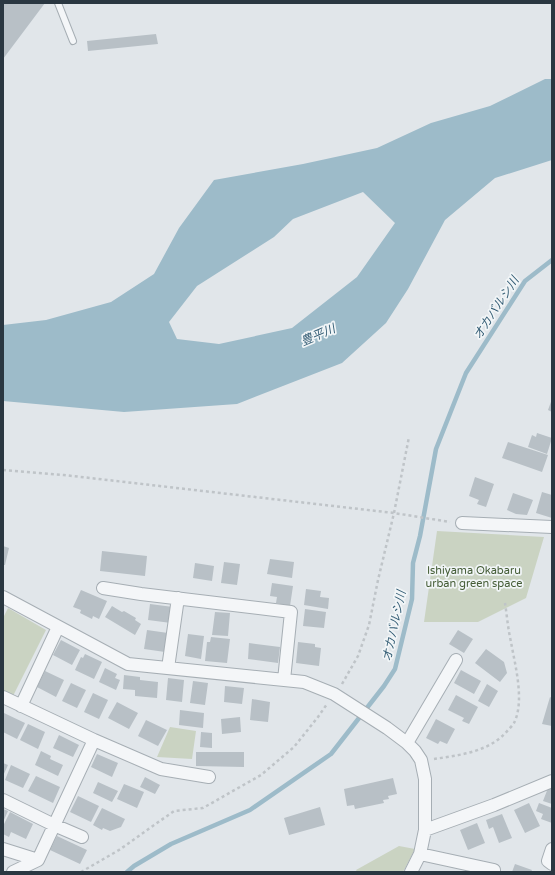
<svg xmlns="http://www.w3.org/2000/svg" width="555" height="875" viewBox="0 0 555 875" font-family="'Varela Round','Noto Sans JP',sans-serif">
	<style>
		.green { fill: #cad3c2 }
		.water { fill: #9dbbc9; fill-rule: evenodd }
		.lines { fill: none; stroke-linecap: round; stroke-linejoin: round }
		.stream { stroke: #9dbbc9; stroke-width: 4.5 }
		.building { fill: #b8c0c6 }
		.service-casing { stroke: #a6aeb4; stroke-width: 8 }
		.minor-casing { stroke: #a6aeb4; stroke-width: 14 }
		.path { stroke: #bfc4c8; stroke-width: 2.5; stroke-dasharray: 3 3; stroke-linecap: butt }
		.service { stroke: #f4f6f8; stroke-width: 6 }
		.minor { stroke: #f4f6f8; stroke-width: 12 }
		.labels { text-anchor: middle; stroke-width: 3.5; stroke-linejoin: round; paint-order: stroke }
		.park-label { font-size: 11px; fill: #455d37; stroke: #f1f5f7 }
		.water-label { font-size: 12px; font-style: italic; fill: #345d75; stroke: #f1f5f7 }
	</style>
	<rect width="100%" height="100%" fill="#e1e6ea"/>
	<path class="green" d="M437 531 544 537 526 598 478 622H424Z
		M8 608 46 630 13 696 3 692V618Z
		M170 727 196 731 192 759 157 757Z
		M399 846 415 849 403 872H357L356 870Z"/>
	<path class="water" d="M545 79H552V160L495 178 445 220 408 289 386 323 342 363 237 404 124 412 3 401V325L46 320 111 302 154 274 179 228 214 180 303 164 377 148 431 123 490 106ZM363 192 395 223 357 277 292 328 219 344 177 339 169 322 197 286 274 237 293 219Z"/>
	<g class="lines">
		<path class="stream" d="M127 872 134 866 171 844 250 810 331 754 384 686 395 669 412 599 413 563 420 536 436 449 466 373 525 281 552 260"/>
	</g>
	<path class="building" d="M3 3H45L3 59Z
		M156 34 158 44 88 51 87 41Z
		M552 399V412L548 410Z
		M537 433 552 438 547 454 528 447 532 435 536 437Z
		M508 442 548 455 542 472 502 458Z
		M475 477 494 484 486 507 477 504 479 500 469 496Z
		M542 492 552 495V518L536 513Z
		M513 493 533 500 527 515 516 514 507 510Z
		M3 546 9 548 5 565H3Z
		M102 551 147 556 145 576 100 571Z
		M270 559 294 562 292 578 267 574Z
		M224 562 240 564 237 585 221 583Z
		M195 563 214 566 212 581 193 578Z
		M272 583 293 586 290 606 276 603 277 597 270 596Z
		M306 589 321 591 320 597 329 598 328 609 304 605Z
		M81 590 107 601 99 619 93 616 92 619 80 613 81 610 73 607Z
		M150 604 173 607 171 623 148 620Z
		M112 606 122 612 124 611 136 618 135 620 141 624 135 635 105 617Z
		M305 609 326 612 324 628 303 626Z
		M215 612 230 613 228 636 212 635Z
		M147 630 168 633 165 652 144 649Z
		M458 630 473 639 464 653 449 644Z
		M188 634 204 636 201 659 185 656Z
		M211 637 230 639 227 663 205 661 207 642H210Z
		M61 640 80 650 72 665 53 655Z
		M298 642 315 644V647L321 648 319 666 296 663Z
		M249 643 280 647 278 663 248 659Z
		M486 649 504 662 507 673 500 682 475 663Z
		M85 654 102 662 94 679 75 670 81 657 83 658Z
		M105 668 117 674 115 678 120 680 116 690 99 682Z
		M461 670 481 681 474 694 454 683Z
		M45 671 64 680 56 697 37 687Z
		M124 675 140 677V680L158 682 157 698 135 696V690L123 689Z
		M168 678 184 680 182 702 166 700Z
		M193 681 208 683 205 705 190 703Z
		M71 683 86 690 77 708 62 701Z
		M487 684 498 691 489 707 478 701Z
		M225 686 244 688 242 704 224 702Z
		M93 693 108 700 99 719 84 712Z
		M456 695 478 707 469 724 462 721 464 718 448 710Z
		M550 697 552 698V726L542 724Z
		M252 699 270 702 268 722 250 720Z
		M117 702 138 713 129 729 108 718Z
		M180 710 204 713 203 728 179 725Z
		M4 713 25 723 17 739 3 732V716Z
		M240 717 241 732 222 734 221 719Z
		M436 719 455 729 447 744 440 741 438 744 426 738Z
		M146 720 167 730 158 746 138 736Z
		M28 724 45 732 38 749 20 740Z
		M201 732 212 733V748L200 747Z
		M59 735 79 745 73 757 53 748Z
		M41 751 51 756 50 759 63 765 58 776 35 765Z
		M196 752H244V767L196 766Z
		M97 754 118 763 112 777 91 767Z
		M3 763 8 765 3 776Z
		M11 765 30 774 23 788 5 780Z
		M36 776 60 787 53 803 28 791Z
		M145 777 160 785 155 794 140 787Z
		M393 778 397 794 388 796 389 799 383 800 384 803 355 809 354 805 347 806 344 789Z
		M98 782 118 791 112 802 93 793Z
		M124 784 144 792 137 808 117 799Z
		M548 788 552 789V804L543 801Z
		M78 796 99 806 91 822 70 812Z
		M529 803 540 826 525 833 514 810Z
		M539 803 552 808V823L541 819 543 814 536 811Z
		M320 807 325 825 289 835 284 818Z
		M102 808 125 819 121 827 110 831 103 828 102 830 93 825Z
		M3 809 8 811 3 822Z
		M10 812 33 824 26 839 11 832 9 837 3 834V826Z
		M502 814 512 838 499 843 493 827 489 829 486 820Z
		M477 823 485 843 468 850 460 830Z
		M57 836 87 850 80 864 50 850Z
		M515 864 532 870 531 872H512Z"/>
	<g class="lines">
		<defs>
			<path id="service" d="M58 3 73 41"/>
			<path id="minor" d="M462 523 552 527
				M103 588 141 594 291 612 284 680
				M3 597 128 664 304 682 334 694 387 728 407 743 415 751 421 760 425 779V830L420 854 411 872
				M168 668 178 598
				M3 697 94 740 161 769 209 777
				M21 706 58 627
				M407 743 456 660
				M3 800 54 825 82 837
				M425 830 494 805 552 781
				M3 849 38 860
				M552 849 548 861 552 864
				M420 854 494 870 493 872
				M13 872 38 860 94 740"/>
		</defs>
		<use href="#service" class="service-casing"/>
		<use href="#minor" class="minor-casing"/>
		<path class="path" d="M3 470 64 475 394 513 450 522
			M342 684 358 656 369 625 378 580 394 513 409 437
			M434 759C460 755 490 752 508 730 510 728 513 725 514 723 525 701 515 665 511 642 508 629 507 616 505 603
			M81 872 119 850 174 811 203 808 261 775 294 747 318 717 327 704"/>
		<use href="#service" class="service"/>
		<use href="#minor" class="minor"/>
	</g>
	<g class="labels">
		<g class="park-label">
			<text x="474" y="574">Ishiyama Okabaru<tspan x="474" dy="13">urban green space</tspan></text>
		</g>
		<g class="water-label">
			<text transform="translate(496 308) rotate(-57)" y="4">オカバルシ川</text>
			<text transform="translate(318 335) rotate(-23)" y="4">豊平川</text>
			<text transform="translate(394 626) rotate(-78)" y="4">オカバルシ川</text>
		</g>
	</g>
	<rect width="555" height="875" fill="none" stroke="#2a3741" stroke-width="8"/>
</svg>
